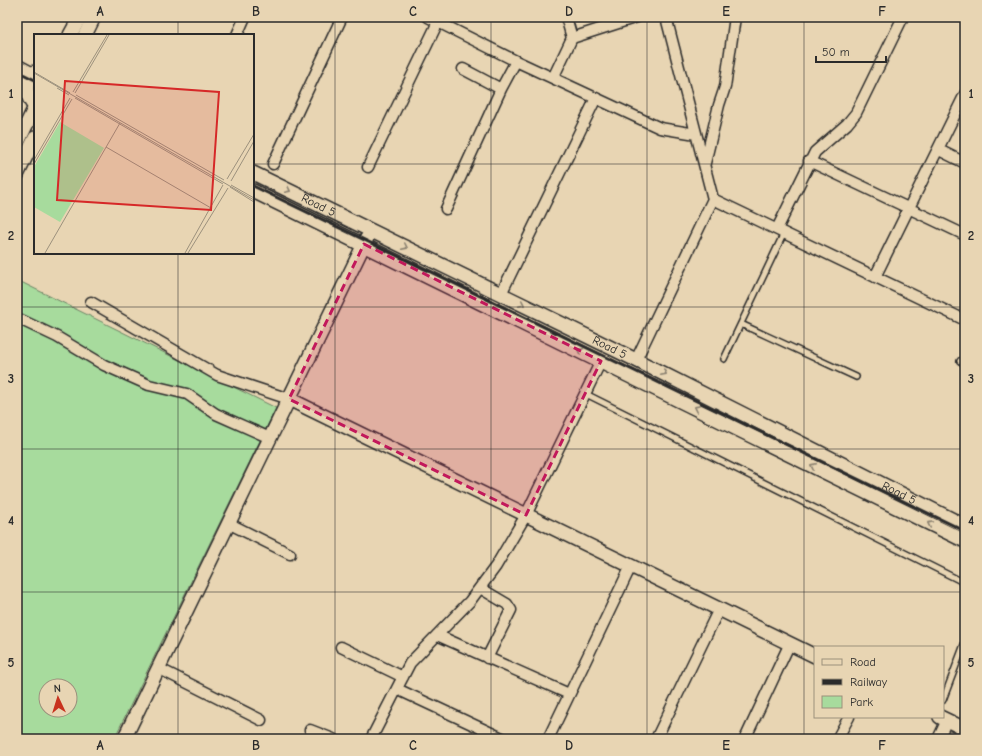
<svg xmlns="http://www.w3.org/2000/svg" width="982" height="756" viewBox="0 0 982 756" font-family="'Comic Neue',sans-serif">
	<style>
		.green { fill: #a7db9d; stroke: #698364; fill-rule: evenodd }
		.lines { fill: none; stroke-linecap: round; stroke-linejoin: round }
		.service-casing { stroke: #2b2b2b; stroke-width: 8 }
		.minor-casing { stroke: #2b2b2b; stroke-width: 13 }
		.tertiary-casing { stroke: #2b2b2b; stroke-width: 16 }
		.service { stroke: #e8d5b3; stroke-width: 5 }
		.minor { stroke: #e8d5b3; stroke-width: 10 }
		.tertiary { stroke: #e8d5b3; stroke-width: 13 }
		.rail { stroke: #2b2b2b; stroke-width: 3 }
		.oneway { stroke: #8a806f }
		.marked { fill: #c2185b; fill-opacity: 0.2; stroke: #c2185b; stroke-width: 3; stroke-dasharray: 8 5; stroke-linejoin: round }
		.grid { fill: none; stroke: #2b2b2b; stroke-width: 1; stroke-opacity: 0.55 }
		.labels { text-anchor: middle; stroke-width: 3; stroke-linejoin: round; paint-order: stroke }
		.street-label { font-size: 12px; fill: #2b2b2b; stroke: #e8d5b3 }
		.inset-road { fill: none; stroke: #9c917d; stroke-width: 1 }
		.view { fill: #d62828; fill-opacity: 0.15; stroke: #d62828; stroke-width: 2 }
		.inset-edge { fill: none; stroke: #2b2b2b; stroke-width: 2 }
		.neatline { fill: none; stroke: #2b2b2b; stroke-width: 1.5 }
		.grid-label { font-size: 13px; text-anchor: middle; font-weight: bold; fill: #2b2b2b }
	</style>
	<rect width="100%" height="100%" fill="#e8d5b3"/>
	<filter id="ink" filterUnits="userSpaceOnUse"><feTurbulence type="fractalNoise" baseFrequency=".025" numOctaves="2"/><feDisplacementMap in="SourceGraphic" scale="8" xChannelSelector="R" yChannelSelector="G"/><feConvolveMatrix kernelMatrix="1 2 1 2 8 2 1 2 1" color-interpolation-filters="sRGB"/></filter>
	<g filter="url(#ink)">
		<path class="green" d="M17 280 276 408 114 739H17ZM46 686H70V710H46Z"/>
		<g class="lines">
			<defs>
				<path id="service" d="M741 324 856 377
					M724 359 784 233
					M960 361 965 364
					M586 394 959 580 965 585
					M943 700 965 642"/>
				<path id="minor" d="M438 22 516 61 501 89 446 209
					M237 35 245 17
					M572 38 637 17
					M516 61 660 128 696 134
					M463 69 501 89
					M553 78 572 38 566 17
					M939 150 965 163
					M809 161 965 235
					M705 163 719 105 725 87 735 17
					M273 164 342 17
					M368 167 438 22 428 17
					M713 199 965 320
					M777 229 815 152 847 124 856 113 903 17
					M875 277 965 94
					M501 294 596 98
					M91 302 217 375 289 399
					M17 318 57 337 104 365 149 385 187 394 216 414 270 438
					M636 360 713 199 666 17
					M228 523 290 554
					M480 588 507 604 511 610 487 658
					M437 635 569 694
					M341 647 403 677
					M158 668 261 720
					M397 689 504 739
					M310 730 333 739
					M371 739 410 663 470 601 496 566 526 515 601 361
					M548 739 631 566
					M656 739 719 609
					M745 739 790 643
					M837 739 849 717
					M938 739 947 720"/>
				<g id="tertiary">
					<path d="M70 35 80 17"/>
					<path d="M85 35 94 17"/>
					<path d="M17 66 32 74"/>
					<path d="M35 72C23 81 26 97 35 107"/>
					<path d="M17 144 35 107"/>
					<path id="s1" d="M253 173 636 360 965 526"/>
					<path d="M17 175 35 138"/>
					<path d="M253 191 965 541"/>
					<path d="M289 399 815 656"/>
					<path d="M940 717 965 729"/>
					<path d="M124 739 367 238"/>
				</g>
			</defs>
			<use href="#service" class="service-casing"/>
			<use href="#minor" class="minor-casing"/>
			<use href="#tertiary" class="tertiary-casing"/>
			<use href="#service" class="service"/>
			<use href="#minor" class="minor"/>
			<use href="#tertiary" class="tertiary"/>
			<path class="rail" d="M17 71 35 80
				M253 186 965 531"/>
		</g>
		<defs><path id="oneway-chevron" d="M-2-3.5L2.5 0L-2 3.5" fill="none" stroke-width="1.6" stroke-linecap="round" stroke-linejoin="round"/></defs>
		<g class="oneway">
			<use href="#oneway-chevron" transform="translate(288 190) rotate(26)"/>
			<use href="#oneway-chevron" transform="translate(405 247) rotate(26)"/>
			<use href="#oneway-chevron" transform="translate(522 304) rotate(26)"/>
			<use href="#oneway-chevron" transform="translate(580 351) rotate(-154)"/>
			<use href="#oneway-chevron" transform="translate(664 373) rotate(27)"/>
			<use href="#oneway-chevron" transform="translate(697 408) rotate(-154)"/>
			<use href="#oneway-chevron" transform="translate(813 466) rotate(-154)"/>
			<use href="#oneway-chevron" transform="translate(930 524) rotate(-154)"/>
		</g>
	</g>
	<path class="marked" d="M364 244 601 361 526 515 289 399Z"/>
	<path class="grid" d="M178 17V35M335 17V739M491 17V739M647 17V739M804 17V739M17 164H35M253 164H965M178 253V739M17 307H965M17 449H965M17 592H965"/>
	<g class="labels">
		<g class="street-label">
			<text dy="4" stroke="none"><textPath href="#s1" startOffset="73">Road 5</textPath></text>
			<text dy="4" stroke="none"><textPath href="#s1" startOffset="397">Road 5</textPath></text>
			<text dy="4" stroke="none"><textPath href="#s1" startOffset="721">Road 5</textPath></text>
		</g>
	</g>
	<g transform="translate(34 34)">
		<rect width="220" height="220" fill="#e8d5b3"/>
		<path d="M26 88 70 114 26 188 0 173V133Z" fill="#a7db9d"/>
		<path class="inset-road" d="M0 38 36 59M0 39 220 166M23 54 35 61M39 58 73 1M41 59 75 1M42 61 190 146M41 64 189 150M72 113 177 174M0 126 36 64M0 130 38 65M193 145 220 100M197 147 220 107M197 151 220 164M196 153 220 168M11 219 86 89M151 219 189 151M154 219 194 154"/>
		<path class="view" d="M31 47 185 58 177 176 23 166Z"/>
		<rect width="220" height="220" class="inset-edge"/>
	</g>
	<rect width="982" height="756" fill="none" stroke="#e8d5b3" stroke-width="44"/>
	<rect x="814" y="646" width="130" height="72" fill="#e8d5b3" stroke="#9c917d"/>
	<rect x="822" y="659" width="20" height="6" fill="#e8d5b3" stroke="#9c917d"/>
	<text x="850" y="666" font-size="12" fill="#2b2b2b">Road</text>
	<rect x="822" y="679" width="20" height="6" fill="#2b2b2b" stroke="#9c917d"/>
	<text x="850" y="686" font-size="12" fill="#2b2b2b">Railway</text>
	<rect x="822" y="696" width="20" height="12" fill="#a7db9d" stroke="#9c917d"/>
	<text x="850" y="706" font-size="12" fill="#2b2b2b">Park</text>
	<g transform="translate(58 698) rotate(356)"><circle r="19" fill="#e8d5b3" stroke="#9c917d"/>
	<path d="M0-3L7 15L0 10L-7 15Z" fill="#c8321e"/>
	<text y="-6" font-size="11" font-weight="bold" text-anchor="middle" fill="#2b2b2b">N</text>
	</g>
	<path d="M816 56v6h70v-6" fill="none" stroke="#2b2b2b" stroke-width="2"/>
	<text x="822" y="56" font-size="12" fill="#2b2b2b" stroke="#e8d5b3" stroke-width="3" paint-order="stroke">50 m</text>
	<rect x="22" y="22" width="938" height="712" class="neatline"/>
	<g class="grid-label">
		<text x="100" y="16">A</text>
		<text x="256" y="16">B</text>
		<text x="413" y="16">C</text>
		<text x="569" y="16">D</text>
		<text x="726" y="16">E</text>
		<text x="882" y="16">F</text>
		<text x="11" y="98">1</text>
		<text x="971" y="98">1</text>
		<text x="11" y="240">2</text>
		<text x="971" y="240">2</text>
		<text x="11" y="383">3</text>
		<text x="971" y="383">3</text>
		<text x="11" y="525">4</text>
		<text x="971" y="525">4</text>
		<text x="11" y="667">5</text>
		<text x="971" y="667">5</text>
		<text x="100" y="750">A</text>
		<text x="256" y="750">B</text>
		<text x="413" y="750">C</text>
		<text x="569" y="750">D</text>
		<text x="726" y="750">E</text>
		<text x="882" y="750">F</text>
	</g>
</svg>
